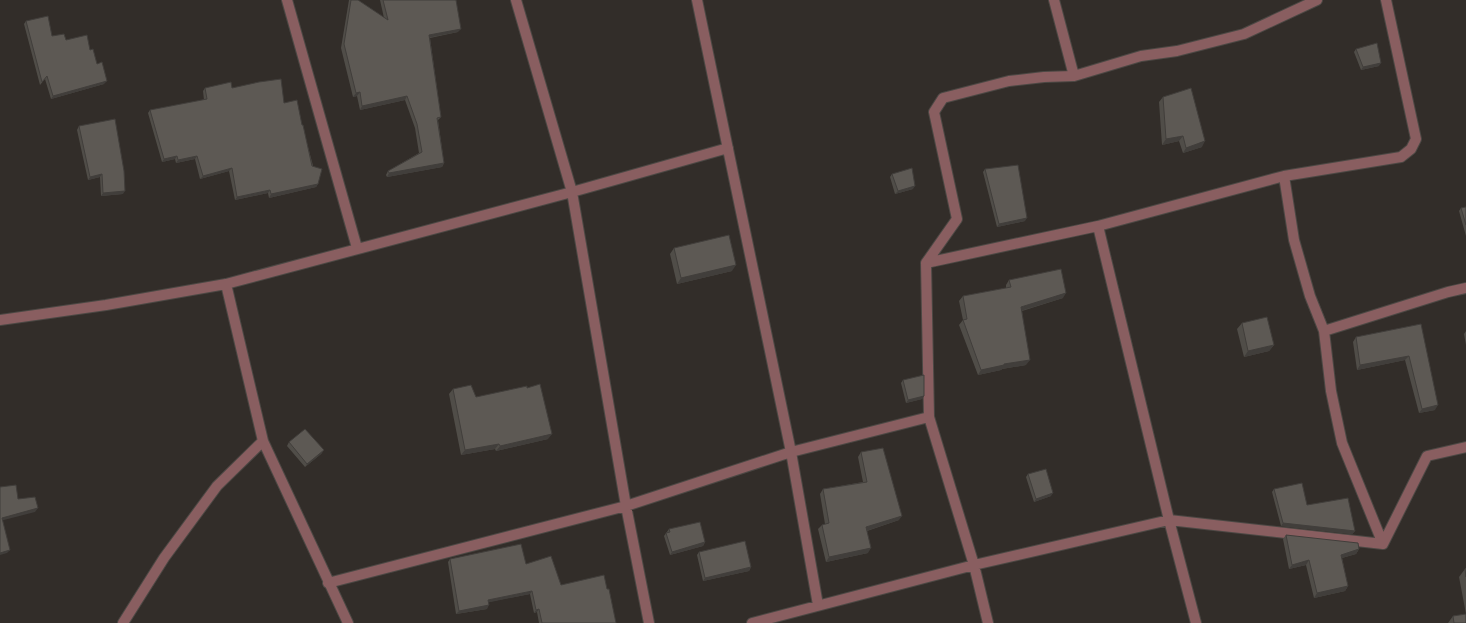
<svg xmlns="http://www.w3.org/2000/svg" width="1466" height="623" viewBox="0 0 1466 623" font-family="'Fira Sans',sans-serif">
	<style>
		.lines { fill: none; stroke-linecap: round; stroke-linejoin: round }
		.minor-casing { stroke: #4c4844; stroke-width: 12 }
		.minor { stroke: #895e60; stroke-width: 10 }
		.wall { fill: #504d48 }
		.shaded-wall { fill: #413e3b }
		.building { fill: #5d5954; stroke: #413e3b }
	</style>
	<rect width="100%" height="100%" fill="#322d29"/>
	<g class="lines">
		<defs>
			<path id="minor" d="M287 0 357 248
				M516 0 572 192 626 506 649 623
				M697 0 791 452 818 605
				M1054 0 1074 76
				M1284 176 1294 240 1310 296 1324 331 1331 391 1342 443 1383 544
				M1098 226 1169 520 1196 623
				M926 263 1098 226 1284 176 1401 157 1411 149 1416 139 1386 0
				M226 284 263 441 348 623
				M0 320 106 305 226 284 572 192 728 148
				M1324 331 1448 292 1466 288
				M328 583 626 506 791 452 929 417
				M123 623 164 558 217 486 263 441
				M752 623 974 565 1169 520 1383 544 1427 456 1466 447
				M988 623 974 565 929 417 926 263 957 219 934 112 943 98 1009 81 1044 77 1074 76 1141 56 1177 51 1244 34 1317 0"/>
		</defs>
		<use href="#minor" class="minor-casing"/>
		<use href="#minor" class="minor"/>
	</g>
	<path class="wall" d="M349 0H358L384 18 380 0H456L458 32 430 38 441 117 438 120 444 163 442 167 387 177 386 175 388 171 419 153 415 128 405 100 360 110 357 96 353 97 341 48Z
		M26 21 52 36 66 40 90 50 97 64 104 84 51 99 45 79 40 85 24 24Z
		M1356 49 1379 66 1361 70 1354 52Z
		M205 88H232L284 103 302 125 318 184 316 187 269 198 268 193 235 200 229 171 200 179 195 159 176 163 175 159 162 162 148 113 150 110 204 100 203 91Z
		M1163 97 1202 147 1183 153 1179 141 1162 145 1159 102Z
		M79 126 123 194 101 196 100 177 88 180 77 130Z
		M985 169 1025 221 997 227 983 172Z
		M892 174 913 189 895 194 890 177Z
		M1466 207V236L1459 211 1461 208Z
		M674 248 732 271 677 284 670 254Z
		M1009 280 1063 298 1022 311 1026 365 1002 369 1001 370 978 375 959 325 963 320 959 301 963 296 1006 288V285Z
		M1242 323 1274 345 1269 351 1244 357 1237 329Z
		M1421 324 1435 410 1419 413 1405 360 1357 370 1353 342 1356 337Z
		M1466 331V345L1464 334Z
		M903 380 924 396 922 399 906 403 901 383Z
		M453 389 476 397 548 439 496 451 495 449 461 455 449 394Z
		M289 442 324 450 321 454 305 467 287 446Z
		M861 452 899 520 867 531 868 553 826 562 818 529 822 525 825 524 820 494 823 489 863 482 858 457Z
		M1028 474 1051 496 1034 502 1026 477Z
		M1274 489 1307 505 1355 531 1352 534 1281 526 1272 492Z
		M669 529 705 542 703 546 670 555 664 536Z
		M1286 535 1359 549 1356 554 1342 558 1348 586 1345 591 1314 598 1306 565 1289 569 1283 539Z
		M699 552 751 567 749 571 703 581 697 555Z
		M450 559 526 564 561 585 607 589 616 623H539L537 612 534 613 530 594 488 602 487 609 456 614 448 562Z
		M1466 568V623H1448L1453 616 1466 614 1459 577 1465 569Z"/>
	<path class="shaded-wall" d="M461 29 458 32 427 38 429 35Z
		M1381 63 1379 66 1361 70 1363 67Z
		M107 81 104 84 51 99 53 96Z
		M360 92 357 96 353 97 356 93Z
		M407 96 405 100 360 110 362 106Z
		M1183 136 1179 141 1162 145 1166 139Z
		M1205 141 1202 147 1183 153 1186 148Z
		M177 156 175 159 162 162 164 159Z
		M197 156 195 159 176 163 178 160Z
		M444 163 442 167 387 177 389 173Z
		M232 168 229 171 200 179 203 176Z
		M102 174 100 177 88 180 90 177Z
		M318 184 316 187 269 198 271 194Z
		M915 186 913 189 895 194 898 191Z
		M270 190 268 193 235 200 237 197Z
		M125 191 123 194 101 196 103 193Z
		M1027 218 1025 221 997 227 999 224Z
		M736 265 732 271 677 284 681 278Z
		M1066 293 1063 298 1017 312 1021 307Z
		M1274 345 1269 351 1244 357 1248 351Z
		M1409 356 1405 360 1357 370 1360 365Z
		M1030 360 1026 365 1002 369 1001 370 978 375 981 370 1004 364Z
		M924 396 922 399 906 403 908 400Z
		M1438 405 1435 410 1419 413 1422 409Z
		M552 434 548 439 496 451 500 446Z
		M499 444 495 449 461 455 465 450Z
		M324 450 321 454 305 467 307 464Z
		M1053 493 1051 496 1034 502 1036 499Z
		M38 508 35 512 0 521 2 518Z
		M902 516 899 520 863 532 866 527Z
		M1283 523 1355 531 1352 534 1281 526Z
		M705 542 703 546 670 555 672 552Z
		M871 548 868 553 826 562 829 557Z
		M1359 549 1356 554 1338 559 1341 555Z
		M10 550 7 553 0 555V553Z
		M1309 560 1306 565 1289 569 1292 565Z
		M751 567 749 571 703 581 705 578Z
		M1348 586 1345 591 1314 598 1317 593Z
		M532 591 530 594 486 603 488 600Z
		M489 605 487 609 456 614 459 611Z
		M539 609 537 612 534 613 536 610Z"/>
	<path class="building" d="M351 0H358L388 20 383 0H456L461 29 429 35 441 117 437 118 444 163 389 173 388 171 422 152 417 124 407 96 362 106 360 92 356 93 344 44Z
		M48 16 52 36 64 34 66 40 87 35 90 50 93 49 97 64 102 62 107 81 53 96 47 76 42 82 26 21Z
		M1377 43 1381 63 1363 67 1356 49Z
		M281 79 284 103 297 100 302 125H303L312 166 322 169 318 184 271 194 270 190 237 197 232 168 203 176 197 156 178 160 177 156 164 159 150 110 207 99 205 88 231 82 232 88 259 82Z
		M1191 88 1205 141 1186 148 1183 136 1166 139 1163 97Z
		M115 119 124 171 125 191 103 193 102 174 90 177 79 126Z
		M1018 165 1027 218 999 224 985 169Z
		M912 168 915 186 898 191 892 174Z
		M1466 207V225L1461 208Z
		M729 235 736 265 681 278 674 248Z
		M1061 269 1066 293 1021 307 1030 360 1004 364V365L981 370 963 320 967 319 963 296 1011 287 1009 280Z
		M1267 317 1274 345 1248 351 1242 323Z
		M1421 324 1438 405 1422 409 1409 356 1360 365 1356 337Z
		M924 375V396L908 400 903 380Z
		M540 384 552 434 500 446 499 444 465 450 453 389 471 385 476 397 527 386V388Z
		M305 429 324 450 307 464 289 442Z
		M883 448 902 516 866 527 871 548 829 557 822 525 829 523 823 489 867 482 861 452Z
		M1046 469 1053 493 1036 499 1028 474Z
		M1302 483 1307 505 1348 498 1355 531 1283 523 1274 489Z
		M16 485 18 499 35 497 38 508 2 518 10 550 0 553V487Z
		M700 522 705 542 672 552 666 533 670 532 669 529Z
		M1286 535 1358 543 1359 549 1341 555 1348 586 1317 593 1309 560 1292 565Z
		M745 541 751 567 705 578 699 552Z
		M521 544 526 564 551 556 561 585 604 575 607 589H609L616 623H542L539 609 536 610 532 591 488 600 489 605 459 611 450 559Z
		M1466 568V577L1465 569Z
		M1466 614V623H1454L1453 616Z"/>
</svg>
